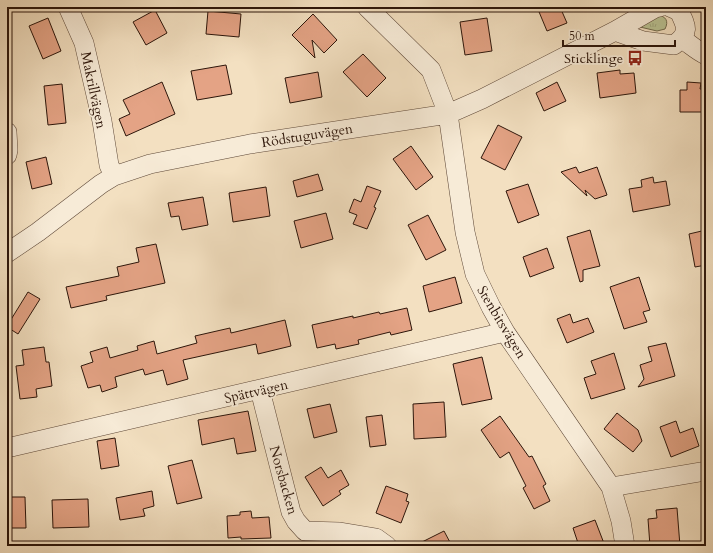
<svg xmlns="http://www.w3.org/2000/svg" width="713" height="553" viewBox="0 0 713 553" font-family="Cardo,serif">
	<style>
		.grass { fill: url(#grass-tufts); stroke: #736c4e }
		.building { fill: #e4a385; stroke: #2c150a }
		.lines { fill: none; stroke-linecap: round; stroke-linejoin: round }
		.minor-casing { stroke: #5e4838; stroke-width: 20 }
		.minor { stroke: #f7ebd7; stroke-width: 19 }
		.labels { text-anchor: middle; stroke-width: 3.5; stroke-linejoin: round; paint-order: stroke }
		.poi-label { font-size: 14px; fill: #2c150a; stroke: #f7ebd7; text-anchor: end }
		.street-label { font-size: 14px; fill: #2c150a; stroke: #f7ebd7 }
	</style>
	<defs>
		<pattern id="grass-tufts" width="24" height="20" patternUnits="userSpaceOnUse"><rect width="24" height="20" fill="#bac293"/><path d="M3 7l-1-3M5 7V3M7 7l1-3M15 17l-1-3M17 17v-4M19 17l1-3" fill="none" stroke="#a0a67d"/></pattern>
	</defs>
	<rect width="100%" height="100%" fill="#f3e0c1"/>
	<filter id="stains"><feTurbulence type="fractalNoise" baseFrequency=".005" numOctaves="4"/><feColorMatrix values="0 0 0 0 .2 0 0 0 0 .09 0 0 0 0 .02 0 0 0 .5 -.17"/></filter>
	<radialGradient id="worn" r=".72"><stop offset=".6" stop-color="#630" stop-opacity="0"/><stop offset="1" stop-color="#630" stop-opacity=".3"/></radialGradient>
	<path class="grass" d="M657 15C666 16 669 21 665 29L657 31 640 27Z"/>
	<path class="building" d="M537 7H560L567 23 547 31Z
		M155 10 167 33 146 45 133 22Z
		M208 11 241 14 239 37 206 34Z
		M313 14 337 40 324 53 312 40 315 58 292 35Z
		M48 18 61 51 43 59 29 26Z
		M487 18 492 51 465 55 460 22Z
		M363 54 386 78 367 97 343 72Z
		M226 65 232 94 197 100 191 71Z
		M620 70V74L634 73 636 93 600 98 597 73Z
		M318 72 322 97 290 103 285 78Z
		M162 82 175 114 126 136 119 119 130 114 123 100Z
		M557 82 566 101 544 111 536 93Z
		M687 82 701 83 700 89H706V112H680V90H687Z
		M62 84 66 123 48 125 44 86Z
		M498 125 522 137 505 170 481 158Z
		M411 146 433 177 416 190 393 159Z
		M46 157 52 184 32 189 26 162Z
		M576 167 579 173 597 167 607 195 595 199 585 190 587 196 561 172Z
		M318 174 323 190 297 197 293 181Z
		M653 177 654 183 666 181 670 205 633 212 629 189 642 187 641 180Z
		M528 184 539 215 518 223 506 191Z
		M367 186 381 191 374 207 376 208 367 229 353 224 357 215 349 212 354 199 361 202Z
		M266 187 270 216 233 222 229 193Z
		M203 197 208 225 182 230 179 216 171 217 168 203Z
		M326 213 333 239 301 248 294 221Z
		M428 215 446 250 426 260 408 225Z
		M590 230 600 266 583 270V281L580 282 567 237Z
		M706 230V265L695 267 689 234Z
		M156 244 165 283 106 296 107 300 71 308 66 287 119 276 117 267 139 262 136 248Z
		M547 248 554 268 530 277 523 257Z
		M455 277 462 303 429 312 423 286Z
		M639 277 650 310 643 312 647 322 624 329 610 287Z
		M28 292 40 299 18 334 7 327V326Z
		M407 308 412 330 391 335 390 332 358 340 359 344 336 349 335 344 317 348 312 325 353 316V318L379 312 380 314Z
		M570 314 573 323 588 318 594 332 567 343 557 319Z
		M285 320 291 346 258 354 256 344 183 360 188 379 167 385 163 370 145 375 143 369 115 377 117 387 102 392 100 385 88 388 81 366 93 362 90 352 107 347 110 358 138 350 137 346 154 341 157 354 197 343 195 336 230 328 231 333Z
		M666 343 675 376 638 387 644 379 640 365 652 361 648 347Z
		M44 347 46 362H49L52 386 36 389 37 397 20 399 16 366 24 365 22 350Z
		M614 353 625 389 591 399 584 378 596 374 591 361Z
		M482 357 492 399 462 405 453 364Z
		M444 402 446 437 414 439 413 404Z
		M330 404 337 432 314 438 307 409Z
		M248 411 256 451 237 454 234 438 202 445 198 420Z
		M617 413 638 430 642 441 633 452 604 429Z
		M382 415 386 445 370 447 366 417Z
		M500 416 529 457 532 456 546 484 543 486 550 501 534 509 523 488 526 486 509 452 500 458 481 430Z
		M676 421 680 433 693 428 699 446 671 457 660 427Z
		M115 438 119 466 101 469 97 441Z
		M192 460 202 498 177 504 168 466Z
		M321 467 328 478 341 470 349 485 339 491 341 494 323 506 305 477Z
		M386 486 408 494 406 501 409 502 401 523 376 513Z
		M152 491 154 506 143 509 145 516 120 520 116 498Z
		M7 497H25L26 528H7Z
		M88 499 89 527 53 528 52 500Z
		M677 508 680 546H650L648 519 657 518 656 510Z
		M251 511 252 518 269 517 271 538 241 539V537L228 538 227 516 240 515V512Z
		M595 520 605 546H579L573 528Z
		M444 531 452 546H414Z"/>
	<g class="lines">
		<defs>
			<path id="minor" d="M68 7 84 43 102 121 109 165 114 176
				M367 7 431 70 448 114 465 232 475 274 491 307 505 332 611 487 621 521 625 546
				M615 31 643 41 674 45C690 33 687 27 679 11L670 7
				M682 39C690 44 697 51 706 55
				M7 132 8 150 7 155
				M7 253 38 232 101 184 114 176 150 164 250 144 448 114 482 99 615 31 655 8 660 7
				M260 390 291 512 296 521 305 531 340 532 376 538 387 546
				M7 448 505 332
				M611 487 706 471"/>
		</defs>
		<use href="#minor" class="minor-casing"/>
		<use href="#minor" class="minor"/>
	</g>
	<defs>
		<symbol id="bus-bare" viewBox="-9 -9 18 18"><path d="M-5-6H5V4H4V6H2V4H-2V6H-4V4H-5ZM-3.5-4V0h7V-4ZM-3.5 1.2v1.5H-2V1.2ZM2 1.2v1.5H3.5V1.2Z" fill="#8f2418" stroke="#f7ebd7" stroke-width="2.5" paint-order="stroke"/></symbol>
	</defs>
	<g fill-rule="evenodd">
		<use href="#bus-bare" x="624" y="47" width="22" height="22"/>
	</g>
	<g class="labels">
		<g class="poi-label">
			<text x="623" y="63">Sticklinge</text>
		</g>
		<g class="street-label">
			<text transform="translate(94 90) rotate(78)" y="5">Makrillvägen</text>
			<text transform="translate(307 135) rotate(-9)" y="5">Rödstuguvägen</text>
			<text transform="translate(502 322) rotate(59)" y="5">Stenbitsvägen</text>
			<text transform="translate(256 391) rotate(-13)" y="5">Spättvägen</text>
			<text transform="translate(284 480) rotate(74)" y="5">Norsbacken</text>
		</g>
	</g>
	<rect width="713" height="553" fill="none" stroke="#f3e0c1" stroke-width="24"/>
	<rect x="8" y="8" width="697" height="537" fill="none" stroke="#2c150a" stroke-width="2"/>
	<rect x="12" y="12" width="689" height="529" fill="none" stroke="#2c150a"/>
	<path d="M563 40v6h112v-6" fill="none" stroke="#2c150a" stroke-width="2"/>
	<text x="569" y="40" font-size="12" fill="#2c150a" stroke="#f7ebd7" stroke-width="3" paint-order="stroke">50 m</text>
	<rect width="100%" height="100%" filter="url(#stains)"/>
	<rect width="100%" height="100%" fill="url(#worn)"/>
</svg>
